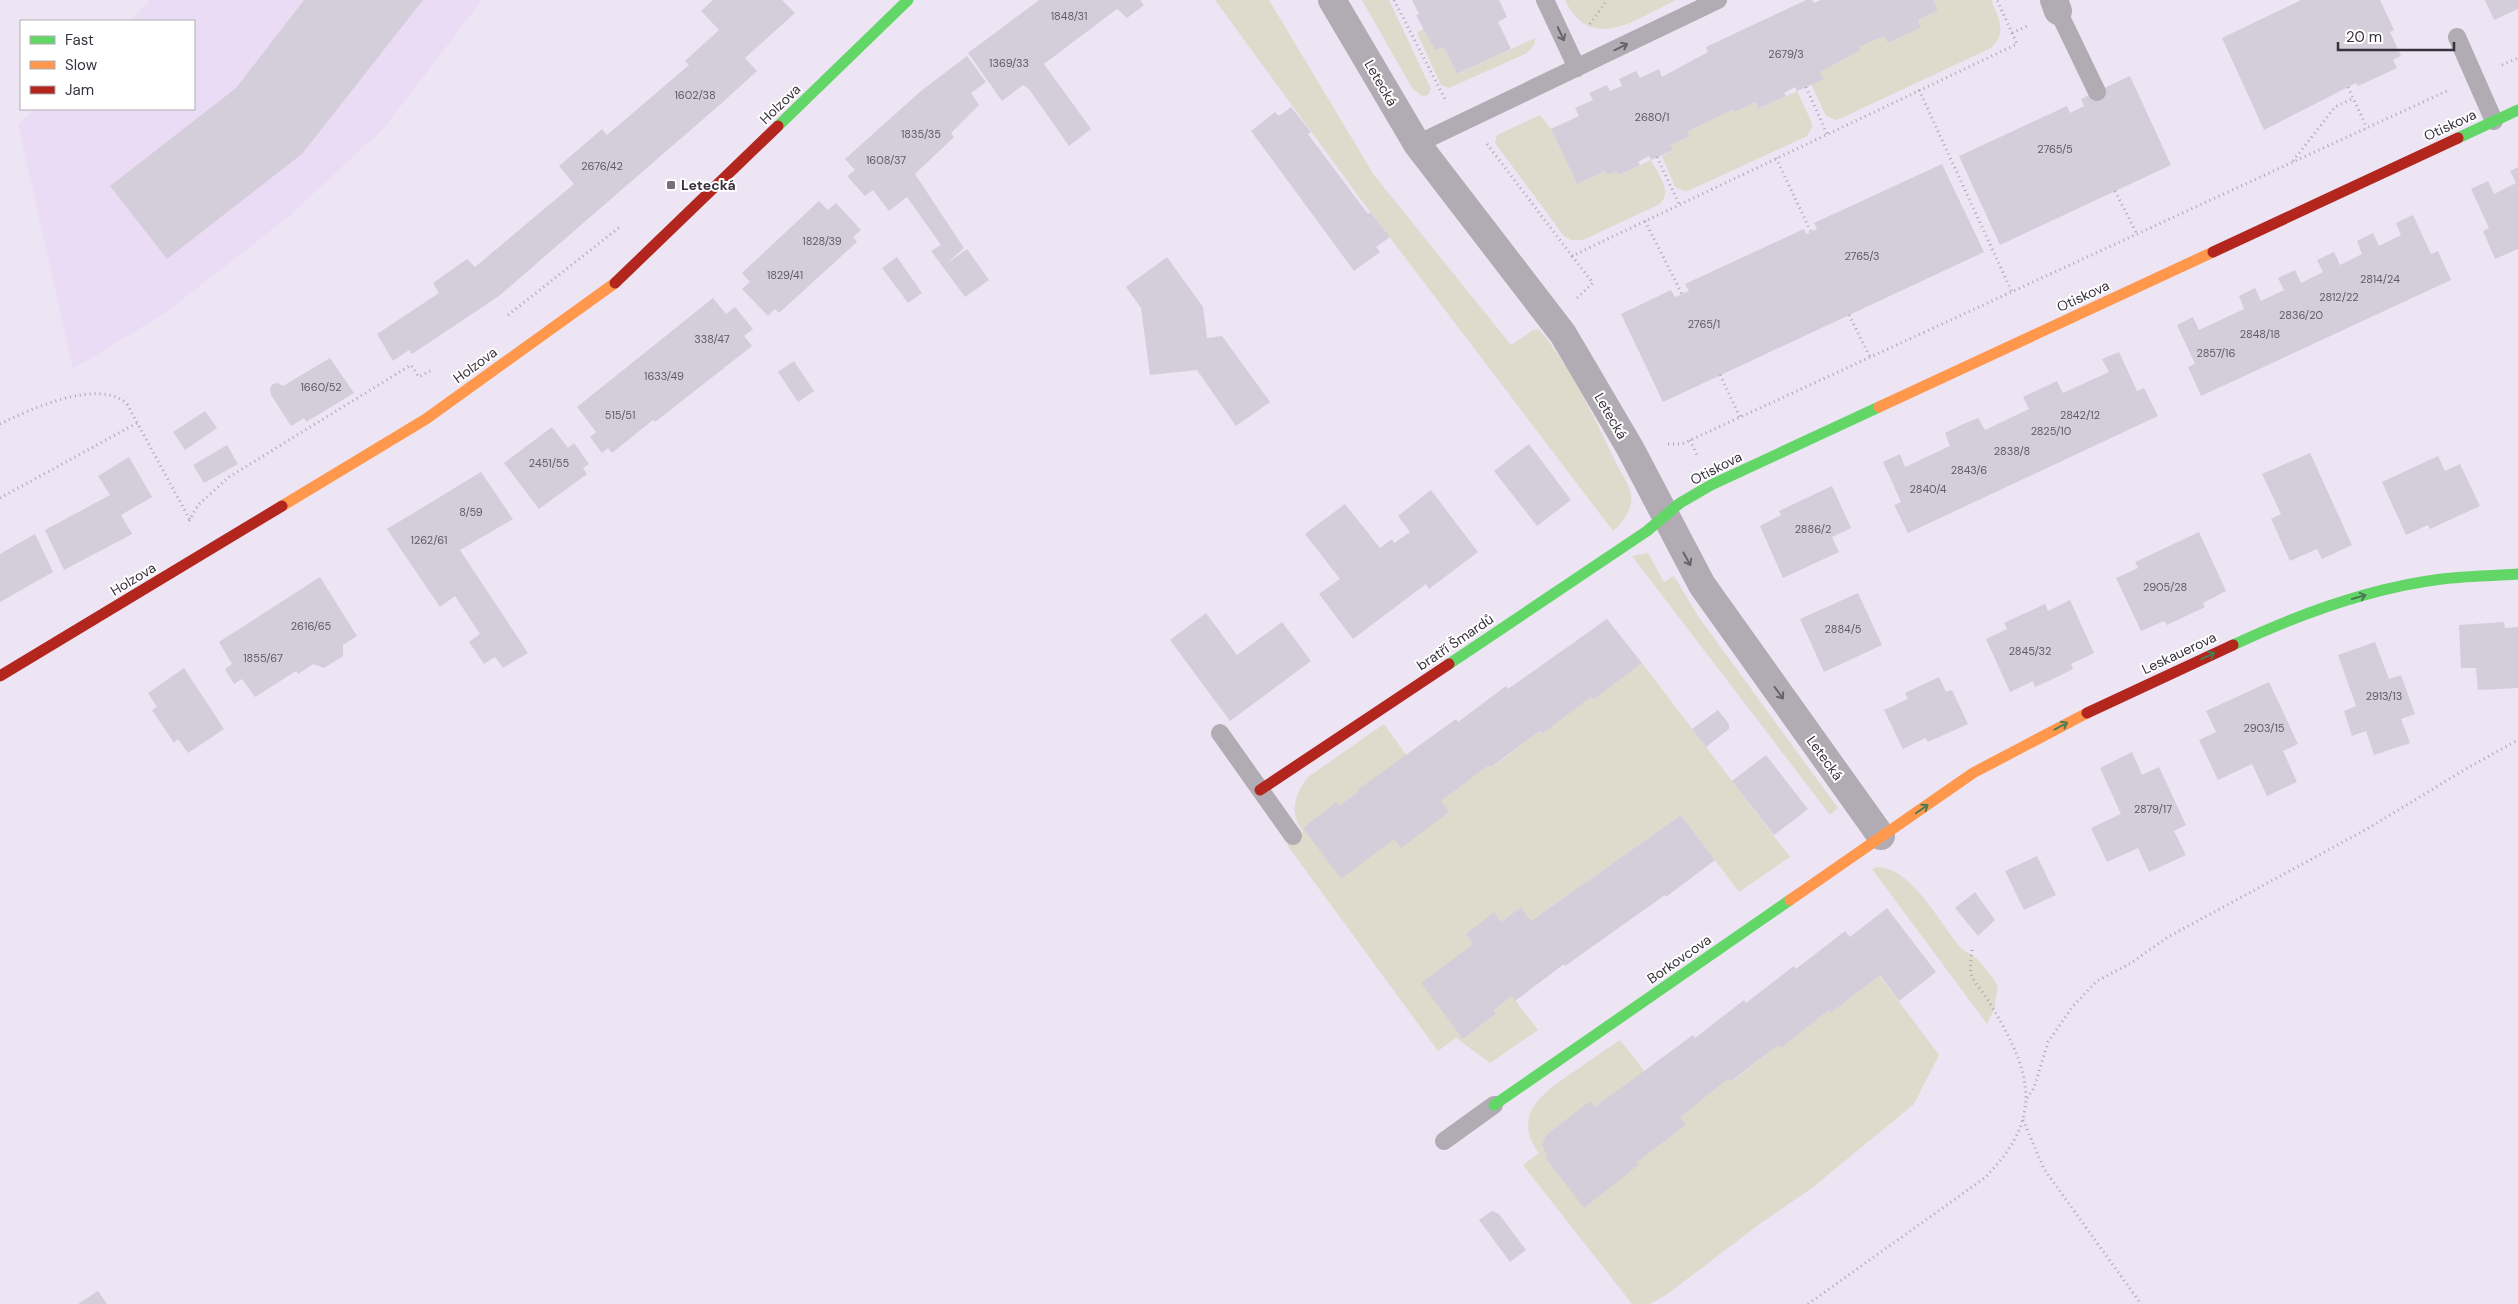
<svg xmlns="http://www.w3.org/2000/svg" width="2518" height="1304" viewBox="0 0 2518 1304" font-family="'DM Sans',sans-serif">
	<style>
		.built { fill: #ebdcf6 }
		.green { fill: #dfdbcc }
		.building { fill: #d4ceda }
		.lines { fill: none; stroke-linecap: round; stroke-linejoin: round }
		.path { stroke: #aca7af; stroke-width: 3; stroke-dasharray: 1 4; stroke-linecap: butt }
		.lane { stroke: #b1acb3; stroke-width: 18 }
		.street { stroke: #b1acb3; stroke-width: 28 }
		.fast { stroke: #63d668; stroke-width: 11 }
		.slow { stroke: #ff974d; stroke-width: 11 }
		.jam { stroke: #b3261e; stroke-width: 11 }
		.oneway { stroke: #68636c }
		.oneway2 { stroke: #4b7c50 }
		.poi-dot { fill: #77707c; stroke: #fff; stroke-width: 2 }
		.labels { text-anchor: middle; stroke-width: 4; stroke-linejoin: round; paint-order: stroke }
		.number-label { font-size: 11px; fill: #615b65 }
		.street-label { font-size: 14px; fill: #38323c; stroke: #fff }
		.poi-label { font-size: 14px; font-weight: bold; fill: #38323c; stroke: #fff; text-anchor: start }
	</style>
	<rect width="100%" height="100%" fill="#ede4f4"/>
	<path class="built" d="M150 0H482L384 128 288 217 165 313 73 369 18 124 35 109H194V21H130Z"/>
	<path class="green" d="M1215 0H1269L1374 175 1511 345 1533 330 1539 329C1571 368 1595 418 1616 463 1621 473 1629 484 1631 494 1634 508 1622 523 1613 531L1359 197Z
		M1362 0H1389L1431 89 1428 95 1422 96 1412 88Z
		M1565 0H1676C1638 18 1591 55 1565 0Z
		M1933 0H1991C1999 17 2008 35 1989 49L1837 120 1826 116 1811 84 1823 79 1820 72 1861 50 1859 47 1884 36 1889 43 1921 28 1918 20 1938 10Z
		M1425 28 1435 50 1444 47 1458 74 1535 38V44L1527 53 1449 88 1441 85 1417 33Z
		M1797 91 1812 123V128L1807 136 1690 190 1684 191 1675 187 1662 156 1673 150 1671 145 1690 136 1687 132 1734 109 1735 112 1756 102 1759 109Z
		M1540 115 1551 129 1577 184 1605 171H1616L1619 175 1651 160C1658 174 1673 191 1660 204L1583 240H1571L1564 236 1495 143 1497 135Z
		M1648 553 1664 582 1674 576 1698 616 1838 808 1830 815 1632 556Z
		M1642 663 1790 857 1739 892 1681 815 1531 921 1521 907 1501 922 1494 913 1466 934 1473 944 1463 1039 1496 1014 1494 1010 1512 996 1538 1030 1490 1063 1456 1038 1438 1051 1287 845 1303 832C1289 813 1294 795 1308 777L1384 724 1407 756 1489 765 1492 767 1540 731 1542 734 1591 697 1593 700Z
		M1876 867C1910 865 1940 923 1960 947 1966 953 1974 955 1979 961 1986 968 1992 977 1998 986L1994 1010 1987 1024 1872 869Z
		M1823 900 1939 1055 1914 1104 1812 1188 1761 1223 1666 1295 1650 1304H1632L1523 1165 1539 1153C1510 1114 1545 1091 1575 1071 1590 1060 1605 1050 1620 1040L1680 1116 1728 1079 1731 1082 1778 1045 1781 1048 1829 1010 1831 1013 1879 975Z"/>
	<path class="building" d="M304 0H423L302 154 167 259 110 186 236 88Z
		M713 0H782L795 13 745 58 757 71 723 102 499 296 412 354 409 350 393 361 377 334 439 293 433 283 467 259 475 267 574 184 559 166 602 129 607 135 689 65 685 61 719 30 701 11Z
		M1039 0H1140L1144 5 1127 18 1117 9 1044 64 1091 129 1069 146 1029 89 1023 85 1002 101 968 53Z
		M1412 0H1499L1507 17 1498 22 1511 49 1457 74 1444 47 1435 50 1416 15 1419 14Z
		M1806 0H1812L1814 3 1821 0H1933L1938 10 1918 20 1921 28 1888 43 1884 36 1859 47 1861 50 1820 72 1824 79 1797 91 1795 87 1784 93 1786 96 1758 109 1756 102 1735 112 1734 109 1687 132 1690 136 1671 145 1673 150 1651 160 1649 156 1638 162 1640 165 1619 175 1616 171 1607 175 1605 171 1577 184 1551 129 1579 116 1575 108 1593 100 1589 93 1607 85 1610 91 1622 86 1619 79 1636 71 1640 78 1659 69 1662 77 1708 52 1706 47Z
		M2301 0H2380L2394 30 2390 32 2401 56 2393 60 2397 68 2358 86 2356 83 2348 87 2264 130 2222 38Z
		M2485 0H2518V9L2494 20Z
		M967 56 986 82 971 93 979 105 951 133 954 137 915 174 964 248 946 264 967 249 989 280 965 297 931 251 941 245 907 197 889 211 873 190 865 196 847 176 855 170 845 159 921 91Z
		M2130 76 2171 165 2000 245 1959 156 2067 106 2070 113 2084 106 2081 99Z
		M1291 107 1311 132 1308 134 1368 214 1370 212 1390 237 1376 247 1380 252 1354 271 1251 131 1275 112 1279 116Z
		M1942 164 1984 252 1663 402 1621 314 1671 290 1675 297 1689 291 1685 284 1804 229 1806 234 1817 229 1814 223Z
		M2518 167V249L2495 259 2483 231 2489 228 2471 189 2488 181 2494 194 2516 183 2510 171Z
		M819 201 828 210 836 203 861 230 853 237 857 242 779 313 775 309 768 316 742 289 750 282 742 273Z
		M2413 215 2431 254 2438 251 2451 280 2201 396 2188 367 2195 364 2177 325 2193 317 2199 330 2244 309 2239 296 2255 288 2261 301 2284 290 2278 278 2295 270 2301 283 2323 272 2317 260 2334 252 2340 265 2362 254 2357 241 2373 233 2379 246 2401 235 2396 223Z
		M897 257 922 293 908 303 882 268Z
		M1167 257 1203 307 1207 338 1222 336 1270 402 1236 426 1197 370 1150 375 1141 308 1126 287Z
		M713 298 726 314 735 307 753 329 744 336 752 346 655 422 653 420 612 453 608 448 602 453 590 437 596 432 577 407Z
		M2119 352 2137 391 2144 388 2158 416 1908 533 1894 505 1901 502 1883 462 1900 454 1905 467 1950 446 1945 433 1961 425 1978 418 1985 430 2029 409 2023 397 2057 381 2063 393 2109 372 2102 359Z
		M330 358 354 393 306 422 304 418 291 426 271 395 270 388 273 384 278 383 283 386Z
		M794 361 814 391 798 402 778 372Z
		M205 411 217 428 185 450 173 432Z
		M552 427 568 448 574 443 589 464 583 468 587 474 539 509 504 463Z
		M1529 444 1571 500 1537 526 1494 471Z
		M227 445 238 464 204 483 193 465Z
		M2310 453 2352 545 2322 559 2317 549 2290 561 2271 519 2281 514 2262 474Z
		M2438 456 2445 471 2460 464 2480 506 2430 529 2428 525 2406 535 2382 482Z
		M129 457 152 497 121 515 132 534 64 570 45 530 110 495 98 476Z
		M481 472 513 519 460 550 528 653 503 668 495 657 484 664 469 642 480 634 455 596 440 607 387 529Z
		M1832 486 1851 528 1832 537 1839 552 1783 578 1760 526 1781 515 1779 511Z
		M1431 490 1478 552 1429 589 1426 584 1353 639 1319 594 1340 579 1305 534 1345 504 1380 548 1392 539 1394 543 1410 532 1398 516Z
		M2199 532 2226 591 2203 603 2205 607 2167 625 2164 621 2141 631 2116 578 2138 568 2135 562Z
		M35 534 53 572 0 602V554Z
		M320 577 357 636 343 645V656L324 668 313 664 298 674 296 671 255 697 242 679 234 684 225 669 232 664 219 642Z
		M1858 593 1882 645 1824 672 1800 619Z
		M2070 600 2094 653 2071 664 2073 669 2055 678 2035 687 2033 681 2010 692 1986 639 2007 629 2004 623 2045 604 2048 611Z
		M1206 613 1237 655 1282 622 1311 661 1230 721 1170 640Z
		M1607 619 1642 663 1593 700 1591 697 1542 734 1540 731 1491 767 1489 765 1441 801 1449 812 1401 848 1394 839 1341 879 1303 828 1336 802 1339 806 1358 792 1357 790 1456 719 1458 722 1506 686 1508 689Z
		M2504 622 2505 628 2518 627V688L2478 690 2476 668H2461L2459 625Z
		M2375 642 2389 679 2401 675 2415 714 2401 719 2410 743 2374 755 2366 731 2352 736 2344 711 2356 706 2338 655Z
		M184 668 224 729 188 753 178 739 174 743 152 710 157 707 148 693Z
		M1939 677 1946 692 1952 690 1968 724 1928 742 1925 738 1903 749 1884 710 1908 699 1905 693Z
		M2269 682 2298 744 2283 751 2297 782 2267 796 2252 764 2218 780 2199 740 2216 732 2206 711Z
		M1718 710 1729 724V729L1706 747 1692 729Z
		M2132 752 2142 775 2159 767 2186 825 2174 831 2186 855 2149 872 2138 848 2107 862 2091 828 2121 814 2100 768Z
		M1766 755 1808 809 1774 835 1732 781Z
		M1681 815 1715 860 1666 897 1665 895 1565 966 1564 964 1515 1001 1512 996 1494 1010 1496 1014 1463 1039 1421 983 1473 944 1466 934 1494 912 1501 922 1521 907 1531 921Z
		M2037 856 2056 895 2024 910 2005 871Z
		M1975 892 1995 920 1978 936 1955 908Z
		M1887 908 1936 972 1899 1001 1880 975 1831 1013 1829 1010 1781 1048 1778 1045 1730 1082 1728 1079 1680 1117 1686 1125 1637 1162 1640 1164 1584 1208 1545 1157 1547 1155 1542 1145 1546 1135 1590 1101 1595 1107 1693 1035 1695 1038 1744 1000 1746 1003 1794 966 1796 969 1845 931 1850 937Z
		M1492 1211 1499 1214 1526 1250 1510 1262 1479 1220Z
		M98 1291 107 1304H78Z"/>
	<g class="lines">
		<path class="path" d="M1394 0 1445 99
			M1590 24 1607 0
			M2012 33 2027 26
			M2502 65 2518 58
			M1806 87 1827 134
			M2348 87 2367 128
			M1919 90 2012 292
			M1487 144 1572 256 2017 44 1997 0
			M1657 157 1679 204
			M1776 158 1811 232
			M2293 161 2335 107 2354 98
			M2115 191 2137 234
			M1645 221 1682 294
			M1572 256 1593 283 1577 298
			M508 315 621 226
			M1849 315 1870 357
			M1720 375 1740 417
			M0 424C28 410 100 377 127 404L190 520
			M1690 440 1697 455
			M1668 444H1682L2449 90
			M0 498 137 423
			M189 521 198 505 229 477 411 365 419 377 430 371
			M2027 1098 2034 1088 2048 1042 2073 1006 2097 981 2131 963 2168 937 2367 829 2469 767 2518 740
			M2023 1120 2044 1169 2141 1304
			M1808 1304 1986 1177C1993 1168 2002 1160 2008 1150 2044 1098 2019 1053 1991 1005 1974 976 1966 983 1973 946"/>
		<path class="lane" d="M1545 0 1577 68
			M2058 11 2097 92
			M2457 37 2494 121
			M1417 144 1718 0
			M1220 733 1293 836
			M1444 1141 1494 1105"/>
		<path class="street" d="M1332 0 1417 144 1563 334 1630 448 1702 585 1881 836
			M2054 0 2058 11"/>
		<path class="fast" d="M778 126 908 0
			M2458 138 2518 110
			M2233 645C2299 614 2369 588 2442 579 2467 576 2493 576 2518 574
			M1449 664 1647 531 1680 503 1711 485 1879 407
			M1494 1105 1790 900"/>
		<path class="slow" d="M1879 407 2213 252
			M282 506 426 419 615 283
			M1790 900 1973 773 2087 713"/>
		<path class="jam" d="M2213 252 2458 138
			M615 283 778 126
			M0 676 282 506
			M2087 713 2233 645
			M1260 790 1449 664"/>
	</g>
	<defs><path id="oneway-shaft" d="M-6 0H5M1.5-3L5.5 0L1.5 3" fill="none" stroke-width="1.6" stroke-linecap="round" stroke-linejoin="round" transform="scale(1.25)"/></defs>
	<g class="oneway">
		<use href="#oneway-shaft" transform="translate(1561 34) rotate(65)"/>
		<use href="#oneway-shaft" transform="translate(1621 47) rotate(-26)"/>
		<use href="#oneway-shaft" transform="translate(1687 559) rotate(61)"/>
		<use href="#oneway-shaft" transform="translate(1779 693) rotate(54)"/>
	</g>
	<g class="oneway2">
		<use href="#oneway-shaft" transform="translate(2359 597) rotate(-16)"/>
		<use href="#oneway-shaft" transform="translate(2208 656) rotate(-25)"/>
		<use href="#oneway-shaft" transform="translate(2061 726) rotate(-28)"/>
		<use href="#oneway-shaft" transform="translate(1922 809) rotate(-35)"/>
	</g>
	<rect class="poi-dot" x="666" y="180" width="10" height="10" rx="2.5"/>
	<g class="labels">
		<g class="number-label">
			<text x="1069" y="20">1848/31</text>
			<text x="1786" y="58">2679/3</text>
			<text x="1009" y="67">1369/33</text>
			<text x="695" y="99">1602/38</text>
			<text x="1652" y="121">2680/1</text>
			<text x="921" y="138">1835/35</text>
			<text x="2055" y="153">2765/5</text>
			<text x="886" y="164">1608/37</text>
			<text x="602" y="170">2676/42</text>
			<text x="822" y="245">1828/39</text>
			<text x="1862" y="260">2765/3</text>
			<text x="785" y="279">1829/41</text>
			<text x="2380" y="283">2814/24</text>
			<text x="2339" y="301">2812/22</text>
			<text x="2301" y="319">2836/20</text>
			<text x="1704" y="328">2765/1</text>
			<text x="2260" y="338">2848/18</text>
			<text x="712" y="343">338/47</text>
			<text x="2216" y="357">2857/16</text>
			<text x="664" y="380">1633/49</text>
			<text x="321" y="391">1660/52</text>
			<text x="620" y="419">515/51</text>
			<text x="2080" y="419">2842/12</text>
			<text x="2051" y="435">2825/10</text>
			<text x="2012" y="455">2838/8</text>
			<text x="549" y="467">2451/55</text>
			<text x="1969" y="474">2843/6</text>
			<text x="1928" y="493">2840/4</text>
			<text x="471" y="516">8/59</text>
			<text x="1813" y="533">2886/2</text>
			<text x="429" y="544">1262/61</text>
			<text x="2165" y="591">2905/28</text>
			<text x="311" y="630">2616/65</text>
			<text x="1843" y="633">2884/5</text>
			<text x="2030" y="655">2845/32</text>
			<text x="263" y="662">1855/67</text>
			<text x="2384" y="700">2913/13</text>
			<text x="2264" y="732">2903/15</text>
			<text x="2153" y="813">2879/17</text>
		</g>
		<g class="street-label">
			<text transform="translate(1381 83) rotate(60)" y="5">Letecká</text>
			<text transform="translate(780 104) rotate(-44)" y="5">Holzova</text>
			<text transform="translate(2450 125) rotate(-25)" y="5">Otiskova</text>
			<text transform="translate(2083 296) rotate(-25)" y="5">Otiskova</text>
			<text transform="translate(475 365) rotate(-36)" y="5">Holzova</text>
			<text transform="translate(1611 416) rotate(60)" y="5">Letecká</text>
			<text transform="translate(1716 468) rotate(-27)" y="5">Otiskova</text>
			<text transform="translate(133 579) rotate(-31)" y="5">Holzova</text>
			<text transform="translate(1455 642) rotate(-34)" y="5">bratří Šmardů</text>
			<text transform="translate(2179 653) rotate(-25)" y="5">Leskauerova</text>
			<text transform="translate(1825 758) rotate(54)" y="5">Letecká</text>
			<text transform="translate(1679 959) rotate(-35)" y="5">Borkovcova</text>
		</g>
		<g class="poi-label">
			<text x="681" y="190">Letecká</text>
		</g>
	</g>
	<rect x="20" y="20" width="175" height="90" fill="#ffffff" stroke="#afadb1"/>
	<rect x="30" y="36" width="25" height="8" fill="#63d668" stroke="#afadb1"/>
	<text x="65" y="45" font-size="15" fill="#38323c">Fast</text>
	<rect x="30" y="61" width="25" height="8" fill="#ff974d" stroke="#afadb1"/>
	<text x="65" y="70" font-size="15" fill="#38323c">Slow</text>
	<rect x="30" y="86" width="25" height="8" fill="#b3261e" stroke="#afadb1"/>
	<text x="65" y="95" font-size="15" fill="#38323c">Jam</text>
	<path d="M2338 42v8h116v-8" fill="none" stroke="#38323c" stroke-width="2.5"/>
	<text x="2346" y="42" font-size="15" fill="#38323c" stroke="#ffffff" stroke-width="4" paint-order="stroke">20 m</text>
</svg>
